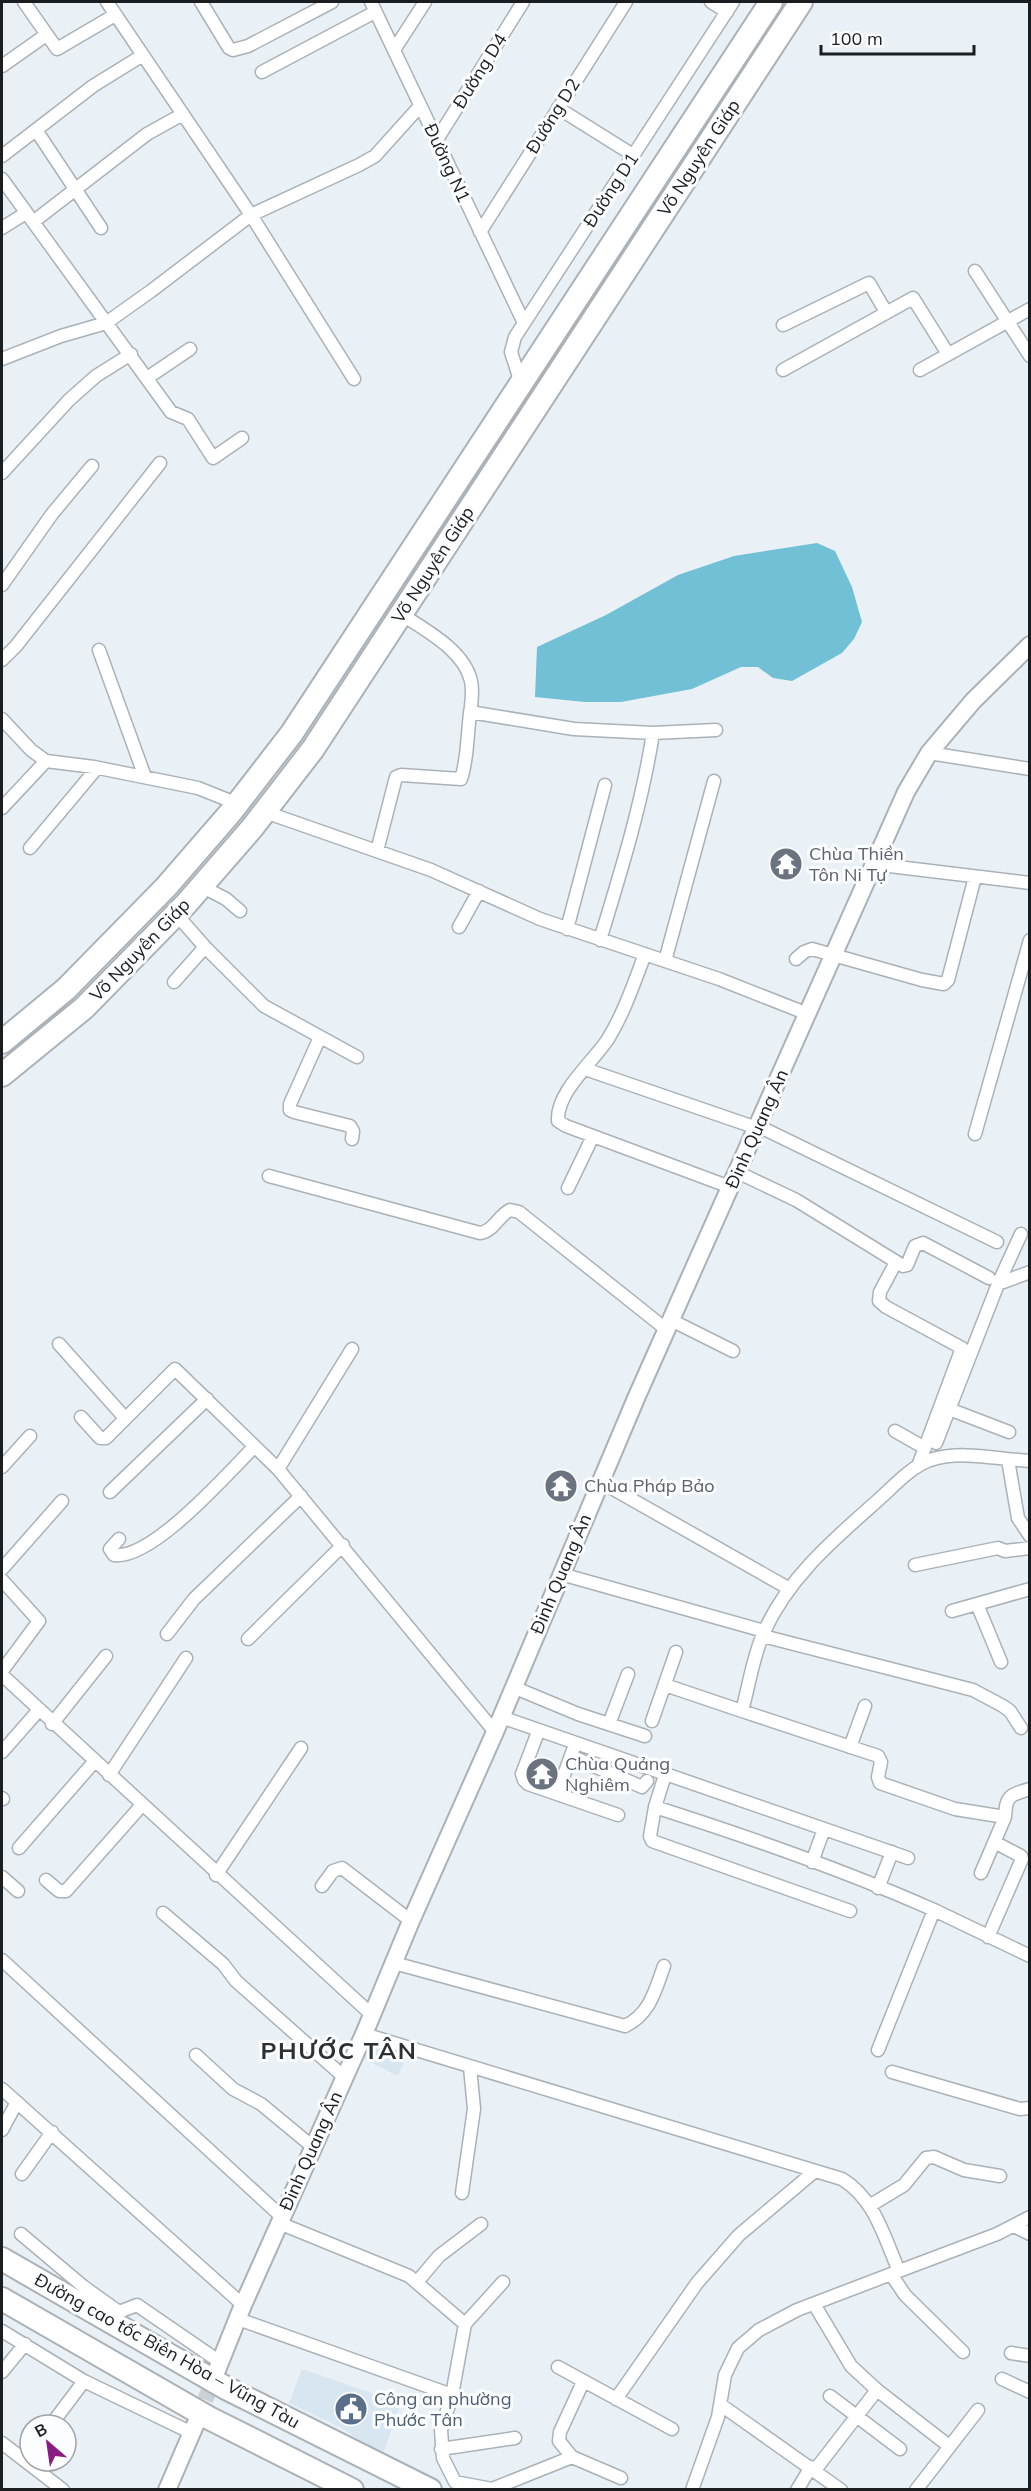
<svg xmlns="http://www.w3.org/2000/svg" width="1031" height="2491" viewBox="0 0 1031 2491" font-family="Mulish,sans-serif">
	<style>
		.built { fill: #d8e6f2 }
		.water { fill: #72c0d5 }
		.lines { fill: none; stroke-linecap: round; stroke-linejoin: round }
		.secondary-tunnel { stroke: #cad1d7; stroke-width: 16; stroke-dasharray: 16 8; stroke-linecap: butt }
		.street-casing { stroke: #aab1b7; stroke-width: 15 }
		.secondary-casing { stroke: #aab1b7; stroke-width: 20 }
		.highway-casing { stroke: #aab1b7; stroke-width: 26 }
		.street { stroke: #fff; stroke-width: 12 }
		.secondary { stroke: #fff; stroke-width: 16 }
		.highway { stroke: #fff; stroke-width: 22 }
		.labels { text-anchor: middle; stroke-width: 6; stroke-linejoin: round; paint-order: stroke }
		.street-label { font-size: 18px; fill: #1b1e20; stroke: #fcfdfe }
		.worship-label { font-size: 18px; fill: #5b616d; stroke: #fcfdfe; text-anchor: start }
		.service-label { font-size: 18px; fill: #4e5e75; stroke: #fcfdfe; text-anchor: start }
		.district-label { font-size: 24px; font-weight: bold; letter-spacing: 1.5px; fill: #2b3035; stroke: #fcfdfe }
	</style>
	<rect width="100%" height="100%" fill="#e9f1f7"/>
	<path class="built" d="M368 2039 409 2052 398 2076 360 2057Z
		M302 2369 401 2403 382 2456 342 2428 289 2403Z"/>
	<path class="water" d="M817 543 835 551 852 587 862 622 854 639 842 653 792 681 773 678 758 667H741L692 689 621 702H585L535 697 537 647 606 615 678 575 734 556Z"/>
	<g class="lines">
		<path class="secondary-tunnel" d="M196 2422 217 2371"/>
		<defs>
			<path id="street" d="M24 2 57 49 115 15
				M107 2 251 215 354 379
				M201 2 229 48 233 50 248 46 332 2
				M371 2 524 323
				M711 2 727 12
				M394 50 425 2
				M2 66 46 35
				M262 72 375 12
				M558 108 633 155
				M36 130 101 228
				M436 141 523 2
				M2 156 93 86 143 55
				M2 179 171 412 188 419 213 458 242 438
				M33 222 147 134 183 114
				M2 228 26 213
				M480 232 626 2
				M975 271 1030 356
				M783 325 869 283 886 312
				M2 359 61 336 106 323 151 291 251 215 359 165 375 156 420 106
				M783 370 913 298 948 354
				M920 370 1030 309
				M147 378 190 349
				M521 383 511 352 515 337 733 2
				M2 473 69 400 96 376 131 354
				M2 585 52 514 92 466
				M99 650 145 777
				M2 660 16 646 160 463
				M470 712 574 729 653 733 716 730
				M2 719 31 750 46 761 94 767 198 788 238 804
				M929 753 1030 769
				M2 808 46 761
				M265 812 431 870 540 919 719 979 808 1014
				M30 848 97 768
				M377 851 396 777 401 775 461 779C467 761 467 742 469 723 470 710 474 695 471 681 464 650 425 630 401 614
				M873 864 1030 883
				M201 886 226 899 240 911
				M176 914 205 947 264 1006 357 1057
				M459 927 479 891
				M567 929 605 785
				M600 940C621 871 642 804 653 733
				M645 954C634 983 624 1013 608 1039 593 1062 556 1092 558 1121L566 1126 730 1187
				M796 959 804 952 812 949 922 980 944 984 948 980 975 877
				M665 961 714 781
				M174 982 205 947
				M320 1037 290 1104V1110L294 1112 350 1126 353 1131 352 1139
				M585 1069 757 1128
				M758 1126 997 1242
				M975 1134 1030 940
				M737 1172 796 1200 903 1266 907 1265 915 1246 923 1243 989 1278
				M269 1176 480 1233C494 1231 498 1216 510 1210L519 1212 667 1330
				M568 1188 593 1136
				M896 1262 880 1292 879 1301 886 1307 962 1348 918 1466
				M998 1284 1021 1234
				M671 1320 733 1351
				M59 1344 125 1418
				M949 1409 1009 1432
				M81 1417 100 1438H106L175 1369 278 1469 495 1732
				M895 1431 925 1448
				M936 1443 998 1284 1030 1272
				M1008 1460 1018 1518 1030 1536
				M2 1467 30 1436
				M278 1469 352 1349
				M601 1482 788 1588
				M110 1492 207 1399
				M119 1539 110 1549 114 1555C152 1560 226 1475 254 1447
				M915 1565 998 1548 1005 1551 1030 1548
				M2 1569 62 1501
				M561 1574 764 1631
				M2 1580 39 1621 2 1671
				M977 1604 1001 1662
				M952 1611 1030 1589
				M167 1634 194 1599 301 1496
				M763 1636 973 1690 1003 1706 1010 1711 1021 1728
				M248 1639 343 1545
				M2 1675 372 2015
				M665 1685 742 1711
				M513 1687 578 1714 645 1736
				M501 1717 908 1858
				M652 1721 676 1652
				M52 1724 106 1656
				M609 1724 628 1674
				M538 1732 522 1774 524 1780 528 1784 618 1815
				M850 1747 865 1706
				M2 1752 38 1711
				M571 1756 642 1787 647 1781
				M109 1775 186 1658
				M665 1775 655 1807 650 1836 652 1841 850 1911
				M557 1794 573 1750
				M2 1798 3 1799
				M655 1807C749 1837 844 1870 934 1910 966 1925 998 1941 1030 1956
				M1005 1817C1006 1796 1009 1795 1030 1789
				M19 1848 94 1762
				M812 1862 824 1829
				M981 1873 1005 1817 955 1809 880 1783 878 1777 881 1762 878 1756 742 1711C749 1685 753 1656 764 1632 788 1578 833 1540 876 1502 892 1488 910 1467 930 1460 962 1450 996 1459 1030 1461
				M216 1875 301 1748
				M2 1877 18 1891
				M46 1880 59 1891H66L142 1805
				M322 1886 333 1871 342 1868 411 1921
				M878 1888 892 1852
				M163 1913 223 1964 236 1981 344 2077
				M988 1937 1022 1859 1021 1856 996 1843
				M2 1960 282 2217
				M394 1963 625 2026C650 2014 655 1991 664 1966
				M364 2034 842 2179C875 2199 884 2237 899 2271L997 2234 1030 2217
				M878 2050 934 1910
				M196 2055 233 2089 261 2104 313 2147
				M892 2072 1020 2109 1030 2108
				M2 2089 243 2305
				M2 2130 17 2102
				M22 2174 52 2132
				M462 2193 474 2109 470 2067
				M871 2205 904 2185 926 2158 934 2157 964 2170 1000 2176
				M279 2223 409 2276 465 2324
				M1014 2226 1030 2234
				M21 2234 84 2287 119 2312 137 2305 220 2362
				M891 2274 905 2295 963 2352
				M417 2282 439 2256 481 2224
				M503 2282 465 2324 452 2395 441 2430 443 2458 455 2482 492 2489 572 2457
				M814 2304 851 2366 877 2390 949 2446
				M238 2319 452 2395
				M2 2331 84 2381 51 2425
				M1011 2353 1030 2356
				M558 2367 672 2429
				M2 2372 25 2344
				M1002 2379 1030 2392
				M84 2381 192 2433
				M583 2382 560 2432 559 2441 572 2457 621 2478
				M830 2396 900 2449
				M616 2399 697 2283 739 2235 815 2171
				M721 2405 841 2490
				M2 2443 63 2490
				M441 2449 515 2438
				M815 2470 877 2390
				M692 2490 718 2417 725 2375 738 2348 759 2330 797 2310 899 2271
				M797 2490 811 2467
				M916 2490 978 2410"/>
			<path id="secondary" d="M217 2370 243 2305 364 2034 411 1921 495 1732 637 1396 906 792 929 753 973 701 1030 645
				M167 2490 196 2423"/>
			<path id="highway" d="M2 1042 66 989 166 887 231 812 292 733 771 2
				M2 1075 84 1008 186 904 252 828 313 749 801 2
				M2 2259 226 2388 430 2490
				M2 2299 209 2418 352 2490"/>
		</defs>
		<use href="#street" class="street-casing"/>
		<use href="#secondary" class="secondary-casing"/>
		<use href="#highway" class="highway-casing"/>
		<use href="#street" class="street"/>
		<use href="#secondary" class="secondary"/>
		<use href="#highway" class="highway"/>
	</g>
	<defs>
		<symbol id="temple-disc" viewBox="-11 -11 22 22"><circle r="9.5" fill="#6b7280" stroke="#fcfdfe"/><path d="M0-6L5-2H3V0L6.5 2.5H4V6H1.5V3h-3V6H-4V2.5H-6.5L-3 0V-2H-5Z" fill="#fff"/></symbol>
		<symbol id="civic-disc" viewBox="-11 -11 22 22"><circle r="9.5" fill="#5c6f8a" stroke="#fcfdfe"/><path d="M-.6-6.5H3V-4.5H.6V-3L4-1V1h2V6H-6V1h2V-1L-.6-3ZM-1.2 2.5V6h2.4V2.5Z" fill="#fff"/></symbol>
	</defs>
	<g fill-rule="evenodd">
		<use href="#temple-disc" x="767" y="845" width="38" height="38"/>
		<use href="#temple-disc" x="542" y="1467" width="38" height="38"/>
		<use href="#temple-disc" x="523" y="1755" width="38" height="38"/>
		<use href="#civic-disc" x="332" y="2390" width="38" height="38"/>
	</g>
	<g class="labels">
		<g class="street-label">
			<text transform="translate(480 71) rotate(-58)" y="6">Đường D4</text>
			<text transform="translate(553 116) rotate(-58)" y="6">Đường D2</text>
			<text transform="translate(699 158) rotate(-57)" y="6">Võ Nguyên Giáp</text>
			<text transform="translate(447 163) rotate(65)" y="6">Đường N1</text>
			<text transform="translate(611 190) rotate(-57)" y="6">Đường D1</text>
			<text transform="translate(433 565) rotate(-57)" y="6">Võ Nguyên Giáp</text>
			<text transform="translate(140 950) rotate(-46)" y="6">Võ Nguyên Giáp</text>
			<text transform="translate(757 1129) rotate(-66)" y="6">Đinh Quang Ân</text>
			<text transform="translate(561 1574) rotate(-67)" y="6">Đinh Quang Ân</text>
			<text transform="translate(311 2151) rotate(-66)" y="6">Đinh Quang Ân</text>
			<text transform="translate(167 2351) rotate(29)" y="6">Đường cao tốc Biên Hòa – Vũng Tàu</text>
		</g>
		<g class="worship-label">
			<text x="809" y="860">Chùa Thiền<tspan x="809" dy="21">Tôn Ni Tự</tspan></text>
			<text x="584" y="1492">Chùa Pháp Bảo</text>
			<text x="565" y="1770">Chùa Quảng<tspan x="565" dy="21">Nghiêm</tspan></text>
		</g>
		<g class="service-label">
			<text x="374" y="2405">Công an phường<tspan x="374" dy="21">Phước Tân</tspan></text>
		</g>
		<g class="district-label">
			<text x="339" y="2059">PHƯỚC TÂN</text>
		</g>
	</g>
	<rect width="1031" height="2491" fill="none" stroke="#1b1e20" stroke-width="6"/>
	<g transform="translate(48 2443) rotate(331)"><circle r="28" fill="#fcfdfe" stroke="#a2a4a5" stroke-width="1.5"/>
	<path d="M0-4.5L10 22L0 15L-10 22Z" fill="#8a1c81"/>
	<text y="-9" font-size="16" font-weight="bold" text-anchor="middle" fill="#1b1e20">B</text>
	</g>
	<path d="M821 45v9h153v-9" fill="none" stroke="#1b1e20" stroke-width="3"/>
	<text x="830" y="45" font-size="18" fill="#1b1e20" stroke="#fcfdfe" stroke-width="4.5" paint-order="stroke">100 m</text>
</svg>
